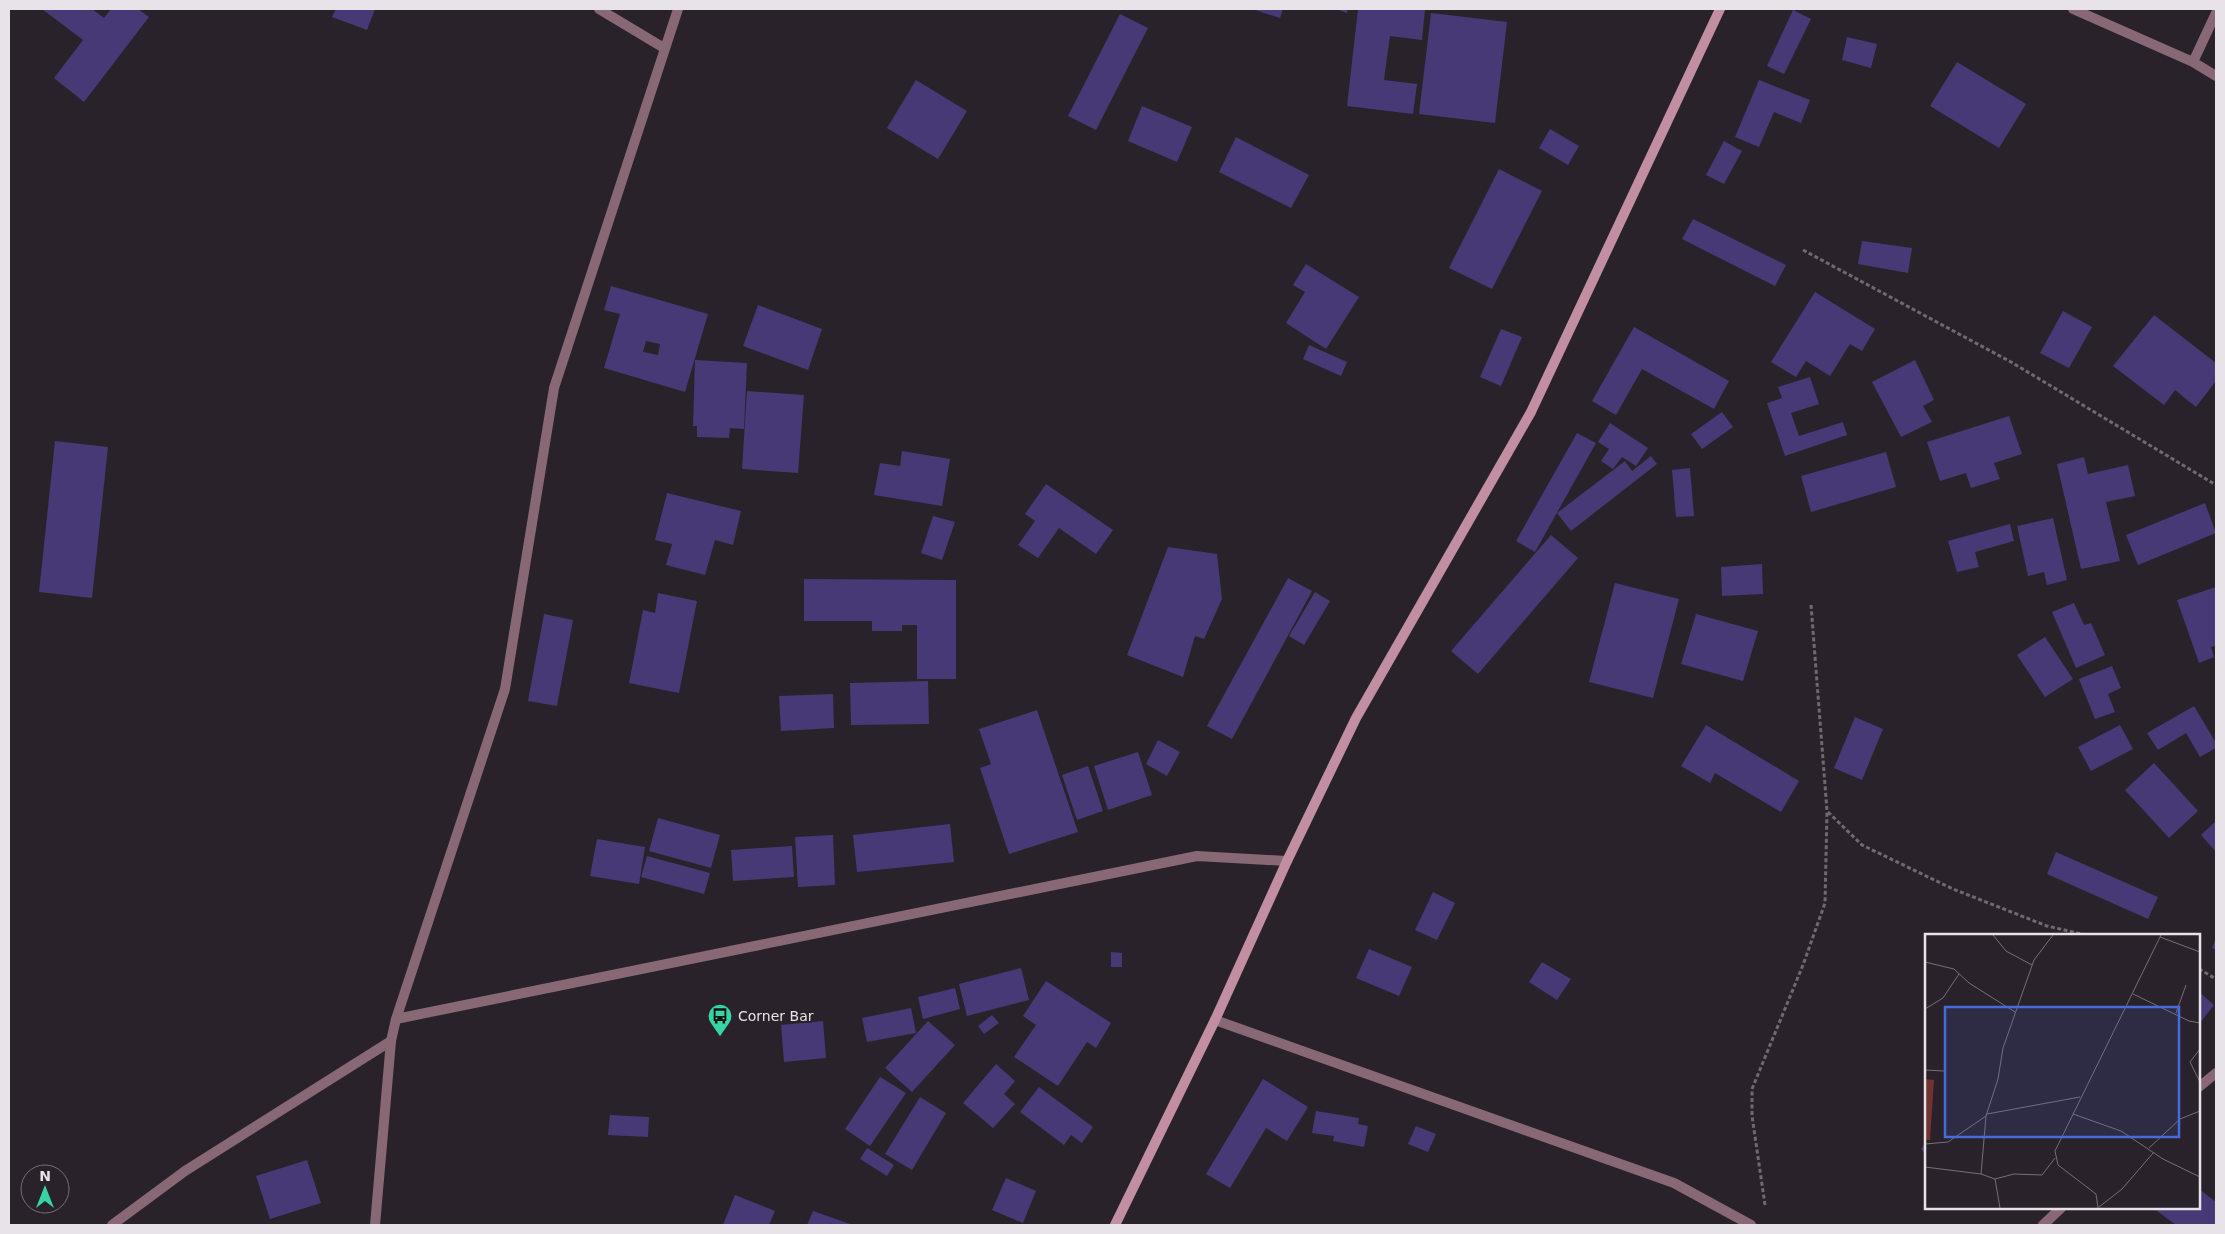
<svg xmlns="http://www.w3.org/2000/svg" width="2225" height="1234" viewBox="0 0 2225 1234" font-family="'DejaVu Sans',sans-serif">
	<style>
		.building { fill: #463975; fill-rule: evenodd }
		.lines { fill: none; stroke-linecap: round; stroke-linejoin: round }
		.path { stroke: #706970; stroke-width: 3; stroke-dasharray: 4 2.5; stroke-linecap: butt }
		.lane { stroke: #886875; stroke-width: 10 }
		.street { stroke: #886875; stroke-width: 10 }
		.secondary { stroke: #c18ea2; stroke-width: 10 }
		.labels { text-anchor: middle; stroke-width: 4; stroke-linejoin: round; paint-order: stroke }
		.poi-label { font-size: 14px; fill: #e8e3e8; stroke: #2a222a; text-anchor: start }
		.inset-road { fill: none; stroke: #766f76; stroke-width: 1 }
		.view { fill: #466cdb; fill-opacity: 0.15; stroke: #466cdb; stroke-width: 2.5 }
		.inset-edge { fill: none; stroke: #e8e3e8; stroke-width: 2.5 }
	</style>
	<rect width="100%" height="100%" fill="#2a222a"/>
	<path class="building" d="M42 9H92L104 18 111 9H138L149 17 84 102 54 78 83 40Z
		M336 9H375L367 30 332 17Z
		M1252 9H1283L1280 18Z
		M1336 9H1348L1347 13Z
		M1358 9H1425L1422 40 1390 36 1384 80 1417 84 1413 114 1347 106Z
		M1793 10 1811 19 1784 74 1767 66Z
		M1431 13 1507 22 1495 123 1419 114Z
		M1120 14 1148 28 1096 130 1068 116Z
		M1847 37 1877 44 1871 68 1842 60Z
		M1957 62 2026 104 1999 148 1930 106Z
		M916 80 967 111 938 159 887 128Z
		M1759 80 1810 100 1801 123 1774 112 1759 147 1735 137Z
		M1142 106 1192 127 1177 162 1128 141Z
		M1550 129 1579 146 1568 165 1539 148Z
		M1236 137 1309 175 1291 208 1219 172Z
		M1724 141 1742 151 1724 184 1706 175Z
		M1499 169 1542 191 1492 289 1449 268Z
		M1693 219 1786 265 1775 286 1682 239Z
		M1862 241 1912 248 1908 273 1858 264Z
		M1306 264 1359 297 1326 349 1286 323 1305 292 1293 285Z
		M611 286 708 314 685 392 604 368 620 314 604 310ZM646 341 660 344 658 355 643 352Z
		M1815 292 1875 329 1862 351 1850 344 1830 376 1806 361 1796 377 1771 362Z
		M758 305 822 329 808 370 743 346Z
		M2063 311 2092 327 2069 368 2040 353Z
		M2154 315 2216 363V381L2196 407 2175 390 2164 405 2113 366Z
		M1634 327 1729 381 1714 409 1642 369 1616 415 1592 401Z
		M1501 329 1522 337 1501 386 1480 377Z
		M1309 345 1347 362 1341 376 1303 359Z
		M695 360 747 363 744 429 730 428 729 438 697 437V426H693Z
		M1915 360 1934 400 1923 406 1932 422 1901 437 1872 382Z
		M1810 377 1819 404 1791 413 1799 436 1843 422 1847 435 1785 456 1767 403 1782 398 1778 387Z
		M747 391 804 395 798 473 742 469Z
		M1722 412 1733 427 1702 449 1691 434Z
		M2009 416 2022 454 1994 463 2000 479 1971 488 1966 473 1940 481 1927 442Z
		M1610 423 1648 448 1636 466 1622 457 1613 469 1601 461 1609 449 1598 442Z
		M1577 433 1596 443 1535 552 1516 541Z
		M55 441 108 447 92 598 39 592Z
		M902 451 950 459 942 506 874 495 880 463 900 466Z
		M1886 452 1896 487 1811 512 1801 476Z
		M1651 456 1657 464 1571 531 1557 513 1625 461 1632 471Z
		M2084 457 2088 474 2128 465 2135 496 2106 502 2120 561 2081 569 2057 464Z
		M1690 468 1694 516 1676 517 1672 470Z
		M1046 484 1113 530 1096 554 1059 528 1038 558 1018 545 1035 521 1025 514Z
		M667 493 741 511 733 545 715 540 705 575 666 565 672 544 655 540Z
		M2205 503 2216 533 2138 565 2126 535Z
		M933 516 955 522 942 560 921 553Z
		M2053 518 2067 580 2047 585 2044 572 2028 576 2017 526Z
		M2010 524 2014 541 1975 552 1979 567 1957 572 1948 541Z
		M1551 535 1578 558 1478 674 1451 651Z
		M1168 547 1217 554 1222 599 1204 639 1195 636 1183 677 1127 655Z
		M1762 564 1763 594 1722 596 1721 567Z
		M1288 578 1312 591 1232 739 1207 726Z
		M804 579 956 580V679H917V625H902V631H872V621H804Z
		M1615 583 1679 599 1653 698 1589 682Z
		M2216 587V646L2211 647 2214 657 2199 663 2177 600Z
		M1315 592 1330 601 1304 645 1289 636Z
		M658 593 697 601 679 693 629 683 643 610 655 613Z
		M2074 603 2084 625 2091 623 2105 655 2076 668 2052 612Z
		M544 614 573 620 557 706 528 701Z
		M1696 614 1758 631 1743 681 1681 664Z
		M2045 637 2073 679 2045 697 2017 655Z
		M2112 666 2121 688 2108 694 2115 712 2095 719 2079 679Z
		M928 681 929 724 851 725 850 683Z
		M833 694 834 728 781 731 779 696Z
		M2194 706 2216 743V748L2200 757 2186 733 2158 750 2147 733Z
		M1037 710 1078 832 1009 854 980 768 991 764 979 729Z
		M1855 717 1883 729 1862 780 1834 768Z
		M1706 725 1799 781 1781 812 1715 773 1710 783 1681 766Z
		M2120 725 2133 749 2091 771 2078 747Z
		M1158 740 1180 752 1167 776 1146 764Z
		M1138 752 1152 795 1108 810 1094 766Z
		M2154 763 2198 811 2169 838 2125 790Z
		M1088 766 1103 811 1077 820 1062 775Z
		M658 818 720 835 711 868 649 851Z
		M2216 821V852L2201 835Z
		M950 824 954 862 857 872 853 835Z
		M833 835 835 885 798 887 795 837Z
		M597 839 645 847 639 884 590 876Z
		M792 846 794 877 733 881 731 850Z
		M2056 852 2158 897 2148 919 2047 874Z
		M647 856 710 873 704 894 641 877Z
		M1433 892 1455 903 1437 940 1415 930Z
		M2216 938V950L2212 948Z
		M1369 949 1412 967 1399 996 1356 978Z
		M1111 952 1122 953V967H1111Z
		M1542 962 1571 979 1557 1000 1529 982Z
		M1021 968 1029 1000 967 1016 959 984Z
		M1046 981 1111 1023 1096 1048 1087 1042 1058 1086 1014 1057 1036 1025 1023 1016Z
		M955 988 960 1009 923 1019 918 997Z
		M2199 992 2214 1005 2199 1024Z
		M911 1008 916 1033 867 1042 862 1018Z
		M992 1015 999 1023 984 1034 978 1026Z
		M823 1021 826 1058 784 1062 781 1025Z
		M928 1021 955 1045 912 1092 885 1068Z
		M996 1064 1015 1081 1004 1094 1015 1104 993 1128 963 1103Z
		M880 1077 906 1093 870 1146 845 1129Z
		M1263 1079 1308 1107 1287 1141 1266 1128 1230 1188 1206 1174Z
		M1039 1087 1093 1127 1082 1143 1071 1135 1064 1145 1020 1112Z
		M920 1097 946 1113 912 1170 885 1154Z
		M1316 1111 1359 1118 1358 1124 1368 1126 1364 1147 1333 1141 1334 1136 1312 1133Z
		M610 1115 649 1117 648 1137 608 1135Z
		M1416 1126 1436 1134 1428 1152 1408 1144Z
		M1926 1142V1154L1921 1149Z
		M867 1148 894 1165 887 1176 860 1159Z
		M307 1160 321 1203 270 1219 256 1176Z
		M1006 1178 1036 1191 1023 1223 992 1210Z
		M2199 1189 2216 1202V1225H2176L2153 1208H2199Z
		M735 1195 775 1211 769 1225H723Z
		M813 1211 853 1225H807Z"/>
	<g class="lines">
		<path class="path" d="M1803 250 2011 362 2216 485
			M1811 605 1827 811 1862 845 1953 889 2047 926 2086 935
			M2199 969 2216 979
			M1765 1205 1752 1116V1089L1803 965 1825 903 1827 811"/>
		<path class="lane" d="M112 1225 185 1171 391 1041"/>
		<path class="street" d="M599 9 664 48
			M2073 9 2193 62 2216 76
			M2193 62 2216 13
			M396 1019 1197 856 1287 861
			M1215 1020 1674 1183 1751 1225
			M2199 1087 2216 1073
			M375 1225 391 1041 396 1019 505 689 554 388 678 9
			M2043 1225 2061 1208"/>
		<path class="secondary" d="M1115 1225 1215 1020 1287 861 1356 718 1531 412 1720 9"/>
	</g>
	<defs>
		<symbol id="bus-pin" viewBox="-11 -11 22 30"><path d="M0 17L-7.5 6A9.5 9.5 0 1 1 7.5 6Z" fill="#37d4a6" stroke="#2a222a"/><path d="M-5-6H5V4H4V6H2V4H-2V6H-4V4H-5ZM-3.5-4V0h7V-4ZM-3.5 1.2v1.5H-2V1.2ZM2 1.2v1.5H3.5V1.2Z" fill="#111"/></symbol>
	</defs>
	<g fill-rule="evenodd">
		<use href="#bus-pin" x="706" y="1002" width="28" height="38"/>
	</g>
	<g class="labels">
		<g class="poi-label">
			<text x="738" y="1021">Corner Bar</text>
		</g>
	</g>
	<g transform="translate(1925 934)">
		<rect width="275" height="275" fill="#2a222a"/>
		<path d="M0 145 9 146 5 206H0Z" fill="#703330"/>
		<path class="inset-road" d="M68 1 81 17 107 31M235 3 275 18M0 28 29 35 44 49 90 78M208 60 264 87 275 89M0 75 18 64 34 40M251 79 261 51M275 115 265 128 275 148M0 136 19 137M62 180 155 163M148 180 196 197 238 225 275 243M0 210 23 208 61 182M224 214 255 185 275 177M0 233 56 240 61 182 73 145 78 114 109 26 128 1M56 240 70 245 75 274M70 245 89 240 117 241 130 224M174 273 197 255 229 218M173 274 171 260 133 231 130 217 236 1"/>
		<path class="view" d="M20 73H254V203H20Z"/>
		<rect width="275" height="275" class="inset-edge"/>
	</g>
	<rect width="2225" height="1234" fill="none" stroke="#e8e3e8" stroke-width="20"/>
	<g transform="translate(45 1189)"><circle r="24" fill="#2a222a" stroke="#766f76"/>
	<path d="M0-4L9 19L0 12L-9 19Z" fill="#37d4a6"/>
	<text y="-8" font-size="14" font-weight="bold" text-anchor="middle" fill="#e8e3e8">N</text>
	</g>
</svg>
